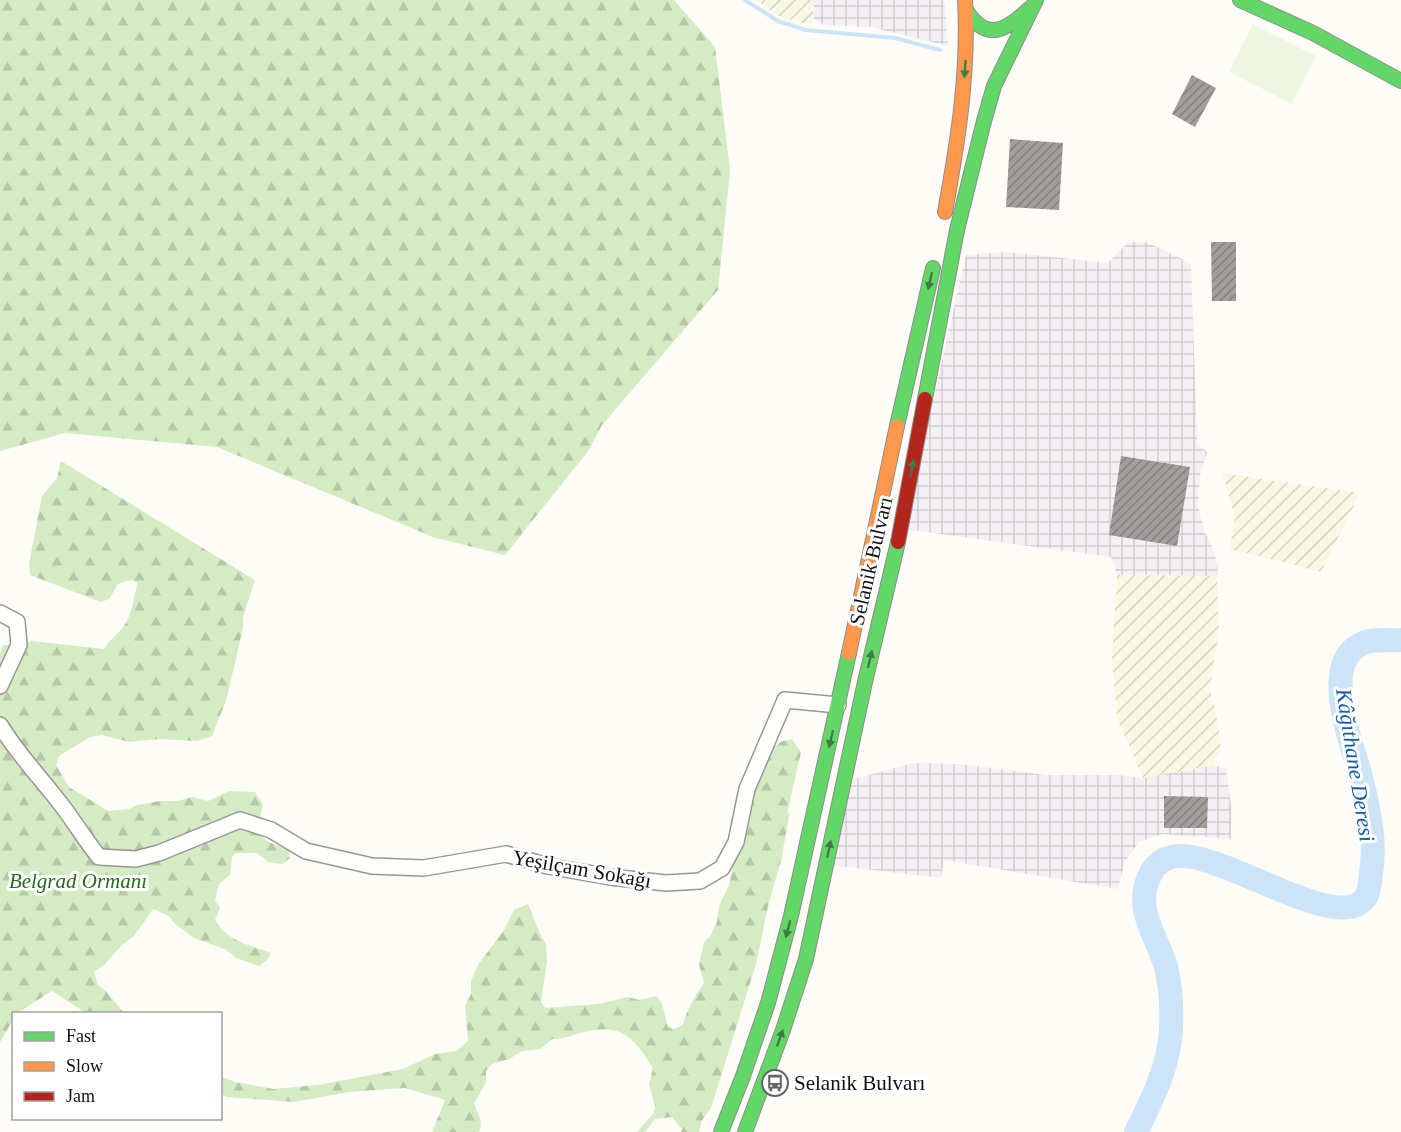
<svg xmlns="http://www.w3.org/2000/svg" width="1401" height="1132" viewBox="0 0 1401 1132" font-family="'Times New Roman',serif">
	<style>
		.industrial { fill: url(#industrial-grid) }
		.farmland { fill: url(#farmland-furrows) }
		.forest { fill: url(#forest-firs) }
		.pitch { fill: #eff6e0 }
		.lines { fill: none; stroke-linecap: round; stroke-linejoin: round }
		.stream { stroke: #cde4f8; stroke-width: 4 }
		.river { stroke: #cde4f8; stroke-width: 24 }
		.building { fill: url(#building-hatch) }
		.street-casing { stroke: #979795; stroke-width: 18 }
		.fast-casing { stroke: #8e8d8b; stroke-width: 16 }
		.slow-casing { stroke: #8e8d8b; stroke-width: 16 }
		.jam-casing { stroke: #8e8d8b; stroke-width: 16 }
		.street { stroke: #fffffe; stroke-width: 15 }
		.fast { stroke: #63d668; stroke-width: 14 }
		.slow { stroke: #ff974d; stroke-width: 14 }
		.jam { stroke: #b3261e; stroke-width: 14 }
		.oneway { fill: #3e7d41 }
		.labels { text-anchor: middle; stroke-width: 6; stroke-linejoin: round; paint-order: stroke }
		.street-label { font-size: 21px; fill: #111; stroke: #fff }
		.park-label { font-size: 21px; font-style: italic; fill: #276c1e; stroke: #fff }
		.poi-label { font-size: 21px; fill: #111; stroke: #fff; text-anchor: start }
		.water-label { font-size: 22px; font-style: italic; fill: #155aa7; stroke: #fff }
	</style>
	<defs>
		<pattern id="industrial-grid" width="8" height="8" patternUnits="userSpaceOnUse" patternTransform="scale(1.5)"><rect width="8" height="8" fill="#f5f0f3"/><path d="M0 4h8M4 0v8" fill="none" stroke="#d1cdcf"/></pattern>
		<pattern id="farmland-furrows" width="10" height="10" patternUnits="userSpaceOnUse" patternTransform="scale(1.5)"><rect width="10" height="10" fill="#f9f9e3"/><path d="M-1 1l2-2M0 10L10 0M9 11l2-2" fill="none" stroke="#d4d4c2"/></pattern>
		<pattern id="forest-firs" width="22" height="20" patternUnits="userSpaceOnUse" patternTransform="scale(1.5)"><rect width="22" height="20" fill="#d4ebc4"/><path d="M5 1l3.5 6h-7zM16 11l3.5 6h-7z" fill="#b5c8a7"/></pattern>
		<pattern id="building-hatch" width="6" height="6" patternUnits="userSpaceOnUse" patternTransform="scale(1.5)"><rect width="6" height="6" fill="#a19f9c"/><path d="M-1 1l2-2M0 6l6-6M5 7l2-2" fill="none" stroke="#82807e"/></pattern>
	</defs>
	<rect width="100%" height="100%" fill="#fdfcf7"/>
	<path class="industrial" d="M814 0H944L948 46 871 27 824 25 814 19Z
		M1128 242H1146L1191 263 1197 444 1207 452 1200 475 1198 506 1205 533 1211 544 1218 567 1217 576 1117 575 1111 557 904 529 966 255 1007 252 1108 263Z
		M913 763 960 764 1045 775H1118L1143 778 1214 765 1226 769 1231 806V839L1163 834 1139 842 1125 861 1118 889 944 860 941 878 831 865 846 781Z"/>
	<path class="farmland" d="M757 0H814L812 26 776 15Z
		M1222 473 1360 493 1321 572 1230 549 1235 516Z
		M1117 575 1217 576 1219 629 1210 688 1218 724 1221 748 1214 765 1143 778 1117 718 1112 656Z"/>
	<path class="forest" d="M0 0H674L715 47 730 170 718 290 602 425 589 450 505 555 433 537 217 447 65 433 0 451Z
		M61 461 255 580 243 617V628L226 701 212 736 197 741 159 739 129 742 102 735 90 737 59 756 56 765 69 787 108 811 129 809 137 805 160 801H178L192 797 208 801 229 791 255 792 263 805 259 821 260 835 269 842 289 850 290 858 282 864 268 862 257 853H236L232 857 230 875 219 884 215 900 220 908 215 920C227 941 249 945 271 953L266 961 259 966 236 958 225 949 194 938 175 924 169 916 153 909 134 936 123 944 104 965 94 972 98 985 106 991 124 1013H86L52 991 17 1013 14 1014 13 1020 0 1042V653L3 645H23L32 641 104 649C109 640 118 634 124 626 133 613 133 597 138 583L131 580 118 584 109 599 101 602 30 575 29 564 42 496 57 478Z
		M792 739 801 752 787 814 790 811 781 861 769 902 756 964 711 1108 702 1120 699 1132H681L682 1129 672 1117 655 1119 645 1132H637L654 1113 655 1105 649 1085 653 1068C638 1045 627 1025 594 1030 579 1032 567 1039 552 1039L540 1049 522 1051 509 1059 492 1064 486 1071V1082L474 1104C478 1115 484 1120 479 1132H432L445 1100 405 1088 349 1092 294 1102 227 1097 221 1094 220 1076 235 1082 274 1089 318 1085 403 1069 435 1054 456 1051 468 1041 465 1006 471 994V981L478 965 504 930 514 910 528 904 540 934 546 944 547 961 541 1002 545 1008 598 1004 628 997 639 1000 657 996 662 1004 668 1027 674 1029 683 1025C686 1011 696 994 704 983L699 965 704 942 711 935 717 922 719 906 729 885 735 859 748 827 759 777 772 749 780 742Z"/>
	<path class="pitch" d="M1253 24 1316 56 1292 104 1229 72Z"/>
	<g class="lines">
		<path class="stream" d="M745 0 778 21 806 30 895 38 940 50"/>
		<path class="river" d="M1136 1132C1152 1100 1169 1066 1171 1030 1172 1009 1171 987 1166 967 1157 936 1134 910 1149 877 1153 868 1159 861 1168 858 1211 840 1341 942 1367 895 1370 889 1370 880 1371 873 1374 854 1373 834 1369 815 1367 800 1363 785 1359 770 1350 740 1321 663 1361 644 1372 638 1389 641 1401 640"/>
	</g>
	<path class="building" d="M1192 75 1216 88 1195 127 1172 114Z
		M1010 139 1063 143 1059 210 1006 207Z
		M1211 242H1236V301H1212Z
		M1121 456 1190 467 1177 546 1109 535Z
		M1164 796 1208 797 1207 828H1164Z"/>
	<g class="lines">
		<defs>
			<path id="street" d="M0 613 17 622 19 645 0 686
				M0 725C18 755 43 780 63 807 76 824 86 841 99 857L136 859 159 853 240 820 271 830 306 851 372 866 424 868 506 854 548 866 610 877 666 883 700 881 722 868 736 842 747 789 785 700 838 705"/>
			<path id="fast" d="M1240 0 1313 33 1401 81
				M966 10C986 42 1006 31 1029 9
				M925 399 957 230 984 121 994 86 1036 0
				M897 426 933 268
				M721 1132 743 1076 768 1003 791 916 849 653
				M745 1132 783 1030 806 959 865 682 898 542"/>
			<path id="slow" d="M945 212C958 141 969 72 965 0
				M849 653 897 426"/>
			<path id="jam" d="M898 542 925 399"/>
		</defs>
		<use href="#street" class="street-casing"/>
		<use href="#fast" class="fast-casing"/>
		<use href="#slow" class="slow-casing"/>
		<use href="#jam" class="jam-casing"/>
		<use href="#street" class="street"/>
		<use href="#fast" class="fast"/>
		<use href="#slow" class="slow"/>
		<use href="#jam" class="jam"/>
	</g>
	<defs><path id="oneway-solid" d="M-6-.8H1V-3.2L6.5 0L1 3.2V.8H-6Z" transform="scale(1.5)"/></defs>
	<g class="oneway">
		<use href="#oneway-solid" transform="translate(965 69) rotate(94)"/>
		<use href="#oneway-solid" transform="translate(930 281) rotate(103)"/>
		<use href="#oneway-solid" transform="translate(912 468) rotate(-80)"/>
		<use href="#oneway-solid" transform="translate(870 659) rotate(-77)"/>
		<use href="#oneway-solid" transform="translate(831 739) rotate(103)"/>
		<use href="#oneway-solid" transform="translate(829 849) rotate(-78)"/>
		<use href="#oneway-solid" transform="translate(788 929) rotate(105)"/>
		<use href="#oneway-solid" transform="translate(780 1038) rotate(-70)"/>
	</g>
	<defs>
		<symbol id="bus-ring" viewBox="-11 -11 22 22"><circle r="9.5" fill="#fff" stroke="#646362" stroke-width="1.5"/><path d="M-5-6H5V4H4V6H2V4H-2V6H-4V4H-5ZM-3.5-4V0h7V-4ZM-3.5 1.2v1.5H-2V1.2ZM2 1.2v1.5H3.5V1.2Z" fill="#646362"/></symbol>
	</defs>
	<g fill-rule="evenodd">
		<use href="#bus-ring" x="760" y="1068" width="30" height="30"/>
	</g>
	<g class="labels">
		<g class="street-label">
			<text transform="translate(871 561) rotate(-77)" y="7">Selanik Bulvarı</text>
			<text transform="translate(582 869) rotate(10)" y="7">Yeşilçam Sokağı</text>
		</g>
		<g class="park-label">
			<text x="78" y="888">Belgrad Ormanı</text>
		</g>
		<g class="poi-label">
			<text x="794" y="1090">Selanik Bulvarı</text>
		</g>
		<g class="water-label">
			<text transform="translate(1356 765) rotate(81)" y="8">Kâğıthane Deresi</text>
		</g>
	</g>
	<rect x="12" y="1012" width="210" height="108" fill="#ffffff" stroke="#a0a0a0" stroke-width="1.5"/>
	<rect x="24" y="1032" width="30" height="9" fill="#63d668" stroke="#a0a0a0" stroke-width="1.5"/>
	<text x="66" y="1042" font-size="18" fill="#111111">Fast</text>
	<rect x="24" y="1062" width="30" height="9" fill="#ff974d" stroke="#a0a0a0" stroke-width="1.5"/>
	<text x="66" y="1072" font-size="18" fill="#111111">Slow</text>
	<rect x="24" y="1092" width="30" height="9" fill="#b3261e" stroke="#a0a0a0" stroke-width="1.5"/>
	<text x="66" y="1102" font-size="18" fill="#111111">Jam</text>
</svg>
